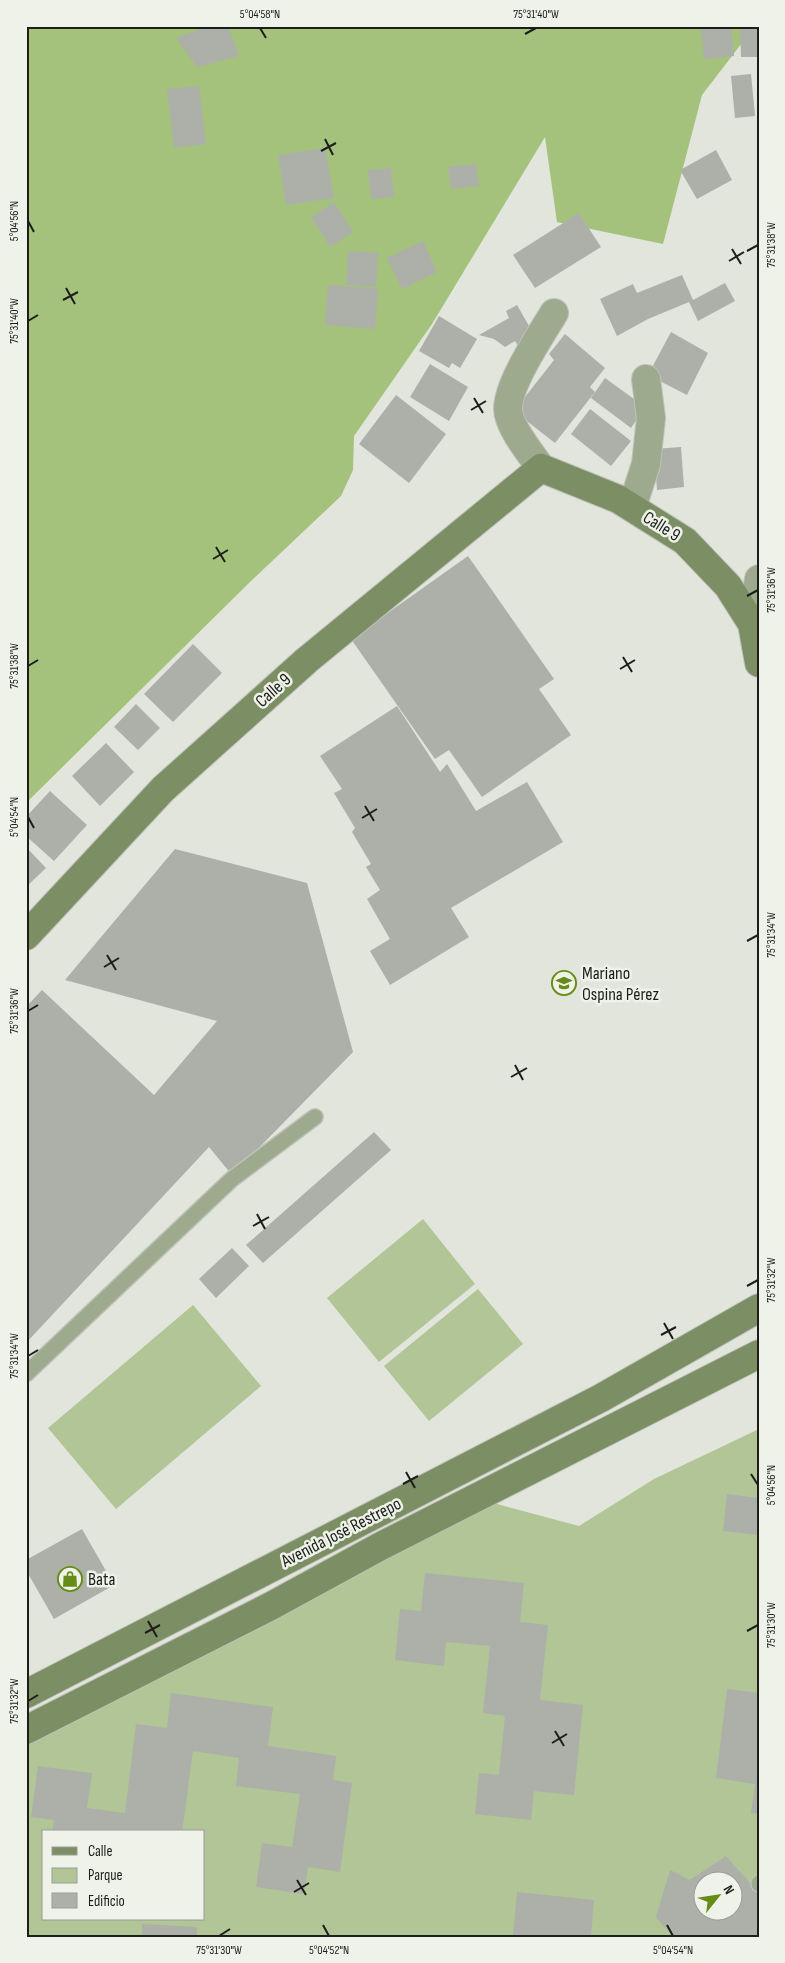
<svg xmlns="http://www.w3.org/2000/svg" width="785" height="1963" viewBox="0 0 785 1963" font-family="'Sofia Sans Condensed',sans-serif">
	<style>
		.green { fill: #b1c596; fill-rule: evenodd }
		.forest { fill: #a5c27d }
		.building { fill: #acb0a8; fill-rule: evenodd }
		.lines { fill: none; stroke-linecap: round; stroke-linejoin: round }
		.lane-casing { stroke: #bec1b9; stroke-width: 18 }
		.street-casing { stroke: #bec1b9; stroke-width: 30 }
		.secondary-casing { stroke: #bec1b9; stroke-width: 30 }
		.lane { stroke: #9daa8d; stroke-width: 15 }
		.street { stroke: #9daa8d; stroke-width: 28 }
		.secondary { stroke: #7c8e63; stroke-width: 28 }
		.ticks { fill: none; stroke: #1d1e1b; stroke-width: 2 }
		.labels { text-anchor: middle; stroke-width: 5; stroke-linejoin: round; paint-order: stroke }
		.street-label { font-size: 18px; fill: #1d1e1b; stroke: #eef2e9 }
		.poi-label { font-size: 18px; fill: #1d1e1b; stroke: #eef2e9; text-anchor: start }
		.neatline { fill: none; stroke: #1d1e1b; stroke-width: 2 }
		.ticks-label { font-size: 12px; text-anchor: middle; fill: #1d1e1b }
	</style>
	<rect width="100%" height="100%" fill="#e1e5dc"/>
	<path class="green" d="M423 1219 475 1284 379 1362 327 1298Z
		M478 1289 523 1344 429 1421 384 1366Z
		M193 1305 261 1386 116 1509 48 1428Z
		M759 1429V1937H26V1730L475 1498 579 1526 654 1479ZM44 1832H204V1919H44ZM702 1880H732V1910H702Z"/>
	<path class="forest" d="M26 26H755L702 95 663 244 557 222 545 137 432 324 354 436 353 470 341 496 250 582 26 803Z"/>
	<path class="building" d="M209 26H228L239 56 197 67 176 38Z
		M701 26H731L734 56 704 59Z
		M740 26H759V57H741Z
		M751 74 755 116 735 118 731 76Z
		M199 86 206 144 174 148 167 89Z
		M325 148 334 198 286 205 278 155Z
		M716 150 732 180 697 199 680 170Z
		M476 164 479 186 451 189 448 167Z
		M391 168 394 197 371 199 368 170Z
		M334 202 353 232 330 247 311 217Z
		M579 213 601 247 535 288 513 255Z
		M423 241 437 272 402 289 387 258Z
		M348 251 378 253 376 287 346 285Z
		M682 275 693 300 725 283 735 301 698 321 689 302 648 319 617 336 600 299 633 284 637 293Z
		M328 285 378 289 375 329 325 325Z
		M517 305 533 333 520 349 515 341 505 347 494 339 479 335 509 318 506 311Z
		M439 316 477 339 460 368 452 363 449 368 419 351Z
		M671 332 708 353 687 395 648 375Z
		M565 334 605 368 590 387 595 392 555 443 514 411 554 360 549 354Z
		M430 364 468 387 449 421 410 397Z
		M605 378 645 407 631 428 591 398Z
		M396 395 446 434 409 483 359 444Z
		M590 409 631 441 611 466 571 434Z
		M681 447 684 487 657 490 654 449Z
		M468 556 554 679 539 689 571 735 482 797 449 750 435 759 351 639Z
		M193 644 222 673 173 722 144 694Z
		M136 704 160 728 138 750 114 727Z
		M397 706 440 772 447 764 476 811 527 782 563 842 451 908 469 937 390 985 370 951 390 939 367 899 380 890 366 867 371 864 352 832 355 828 334 793 342 789 320 756Z
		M106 743 134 772 100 806 72 776Z
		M50 791 87 825 54 861 26 836V817Z
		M26 847 46 868 26 887Z
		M175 849 307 883 353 1052 232 1175 209 1147 26 1343V1007L42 990 154 1095 217 1021 65 980Z
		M374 1132 391 1150 263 1263 246 1245Z
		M232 1248 249 1266 216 1298 199 1279Z
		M727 1494 759 1498V1535L723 1531Z
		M82 1529 114 1585 54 1619 26 1570V1560Z
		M425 1573 524 1583 520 1622 548 1625 540 1700 583 1705 574 1795 534 1791 531 1820 475 1814 479 1773 499 1775 505 1716 483 1713 490 1646 446 1642 444 1666 395 1660 400 1609 421 1611Z
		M727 1689 759 1693V1814L751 1813 755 1784 716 1778Z
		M171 1693 273 1707 268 1746 336 1756 333 1780 352 1783 340 1872 308 1867 304 1894 256 1887 262 1843 292 1847 300 1794 236 1786 239 1758 193 1751 182 1832H52L54 1820 31 1817 38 1766 92 1773 87 1808 125 1813 136 1724 167 1728Z
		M726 1856 759 1893V1937H673L656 1917 670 1870 690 1880ZM702 1880H732V1910H702Z
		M517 1892 594 1900 591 1937H513Z
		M142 1924 197 1927V1937H142Z"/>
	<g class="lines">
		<defs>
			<path id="lane" d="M26 1374 232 1179 315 1117
				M759 1883V1884"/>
			<path id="street" d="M541 468C531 454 508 426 508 409 508 383 541 335 554 313
				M632 507 646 464 651 418 646 379
				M752 624 759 579"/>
			<path id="secondary" d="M26 936 163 789 307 660 541 468 618 499 685 541 728 586 752 624 759 663
				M26 1694 601 1398 759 1308
				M26 1730 271 1606 381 1546 759 1354"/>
		</defs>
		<use href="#lane" class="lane-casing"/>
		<use href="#street" class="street-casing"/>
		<use href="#secondary" class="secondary-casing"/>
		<use href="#lane" class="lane"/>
		<use href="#street" class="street"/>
		<use href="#secondary" class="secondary"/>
	</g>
	<path class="ticks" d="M260 28 266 38M525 34 536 28M325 139 333 155M321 151 336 143M28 221 34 232M732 249 741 264M747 251 758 245M729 261 744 252M66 288 75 304M63 300 78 292M28 321 38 315M474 398 483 413M471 410 486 401M216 547 225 562M213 559 228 550M747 596 758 590M623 657 632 672M28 666 38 660M620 669 635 660M365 806 374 821M28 817 34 828M362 818 377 809M747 941 758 935M107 955 116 970M104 967 119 958M28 1011 38 1005M515 1065 523 1080M511 1077 527 1068M257 1214 265 1229M253 1226 269 1217M747 1286 758 1280M664 1323 673 1339M661 1335 676 1327M28 1356 38 1350M406 1472 415 1488M751 1474 758 1485M403 1484 418 1476M148 1621 157 1637M747 1631 758 1625M145 1633 160 1625M28 1701 38 1695M555 1731 564 1746M552 1743 567 1734M297 1880 306 1895M294 1892 309 1883M323 1925 329 1936M667 1925 673 1936M219 1936 230 1929"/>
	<defs>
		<symbol id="school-ring" viewBox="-11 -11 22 22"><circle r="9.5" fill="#eef2e9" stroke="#668c17" stroke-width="1.5"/><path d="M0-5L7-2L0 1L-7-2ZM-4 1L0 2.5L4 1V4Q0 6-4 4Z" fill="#668c17"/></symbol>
		<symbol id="shop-ring" viewBox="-11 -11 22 22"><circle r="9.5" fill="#eef2e9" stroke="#668c17" stroke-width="1.5"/><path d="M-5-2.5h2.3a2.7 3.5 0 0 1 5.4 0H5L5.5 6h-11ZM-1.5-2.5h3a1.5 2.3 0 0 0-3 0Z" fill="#668c17"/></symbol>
	</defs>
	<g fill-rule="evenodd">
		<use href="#school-ring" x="550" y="969" width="28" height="28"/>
		<use href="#shop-ring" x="56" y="1565" width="28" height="28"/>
	</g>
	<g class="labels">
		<g class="street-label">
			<text transform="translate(662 526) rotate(32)" y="6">Calle 9</text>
			<text transform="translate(273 690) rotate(-42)" y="6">Calle 9</text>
			<text transform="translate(341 1532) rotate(-27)" y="6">Avenida José Restrepo</text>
		</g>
		<g class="poi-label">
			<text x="582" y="979">Mariano<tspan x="582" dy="21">Ospina Pérez</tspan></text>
			<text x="88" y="1585">Bata</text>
		</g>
	</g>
	<rect width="785" height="1963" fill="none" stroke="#eef2e9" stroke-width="55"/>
	<rect x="42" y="1830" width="162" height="90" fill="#eef2e9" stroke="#9a9d97"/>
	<rect x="52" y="1847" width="25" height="8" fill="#7c8e63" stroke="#9a9d97"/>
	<text x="88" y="1856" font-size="15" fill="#1d1e1b">Calle</text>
	<rect x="52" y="1868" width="25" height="15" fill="#b1c596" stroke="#9a9d97"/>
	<text x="88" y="1880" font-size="15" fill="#1d1e1b">Parque</text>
	<rect x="52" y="1893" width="25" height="15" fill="#acb0a8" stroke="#9a9d97"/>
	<text x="88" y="1906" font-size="15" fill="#1d1e1b">Edificio</text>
	<g transform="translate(718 1896) rotate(60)"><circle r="24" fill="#eef2e9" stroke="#9a9d97"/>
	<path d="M0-4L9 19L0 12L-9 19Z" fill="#668c17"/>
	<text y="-8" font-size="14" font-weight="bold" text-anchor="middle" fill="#1d1e1b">N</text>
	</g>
	<rect x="28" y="28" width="730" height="1908" class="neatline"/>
	<g class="ticks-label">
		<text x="260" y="18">5°04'58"N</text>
		<text x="536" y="18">75°31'40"W</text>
		<text transform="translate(14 221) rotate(-90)" y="4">5°04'56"N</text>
		<text transform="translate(771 245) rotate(-90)" y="4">75°31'38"W</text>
		<text transform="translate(14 321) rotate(-90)" y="4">75°31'40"W</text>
		<text transform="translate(771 590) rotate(-90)" y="4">75°31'36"W</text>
		<text transform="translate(14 666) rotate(-90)" y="4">75°31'38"W</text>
		<text transform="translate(14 817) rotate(-90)" y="4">5°04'54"N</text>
		<text transform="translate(771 935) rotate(-90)" y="4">75°31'34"W</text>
		<text transform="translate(14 1011) rotate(-90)" y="4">75°31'36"W</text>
		<text transform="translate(771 1280) rotate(-90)" y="4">75°31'32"W</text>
		<text transform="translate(14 1356) rotate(-90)" y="4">75°31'34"W</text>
		<text transform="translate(771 1485) rotate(-90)" y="4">5°04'56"N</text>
		<text transform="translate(771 1625) rotate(-90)" y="4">75°31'30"W</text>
		<text transform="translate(14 1701) rotate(-90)" y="4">75°31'32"W</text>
		<text x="219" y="1954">75°31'30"W</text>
		<text x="329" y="1954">5°04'52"N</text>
		<text x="673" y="1954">5°04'54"N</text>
	</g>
</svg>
